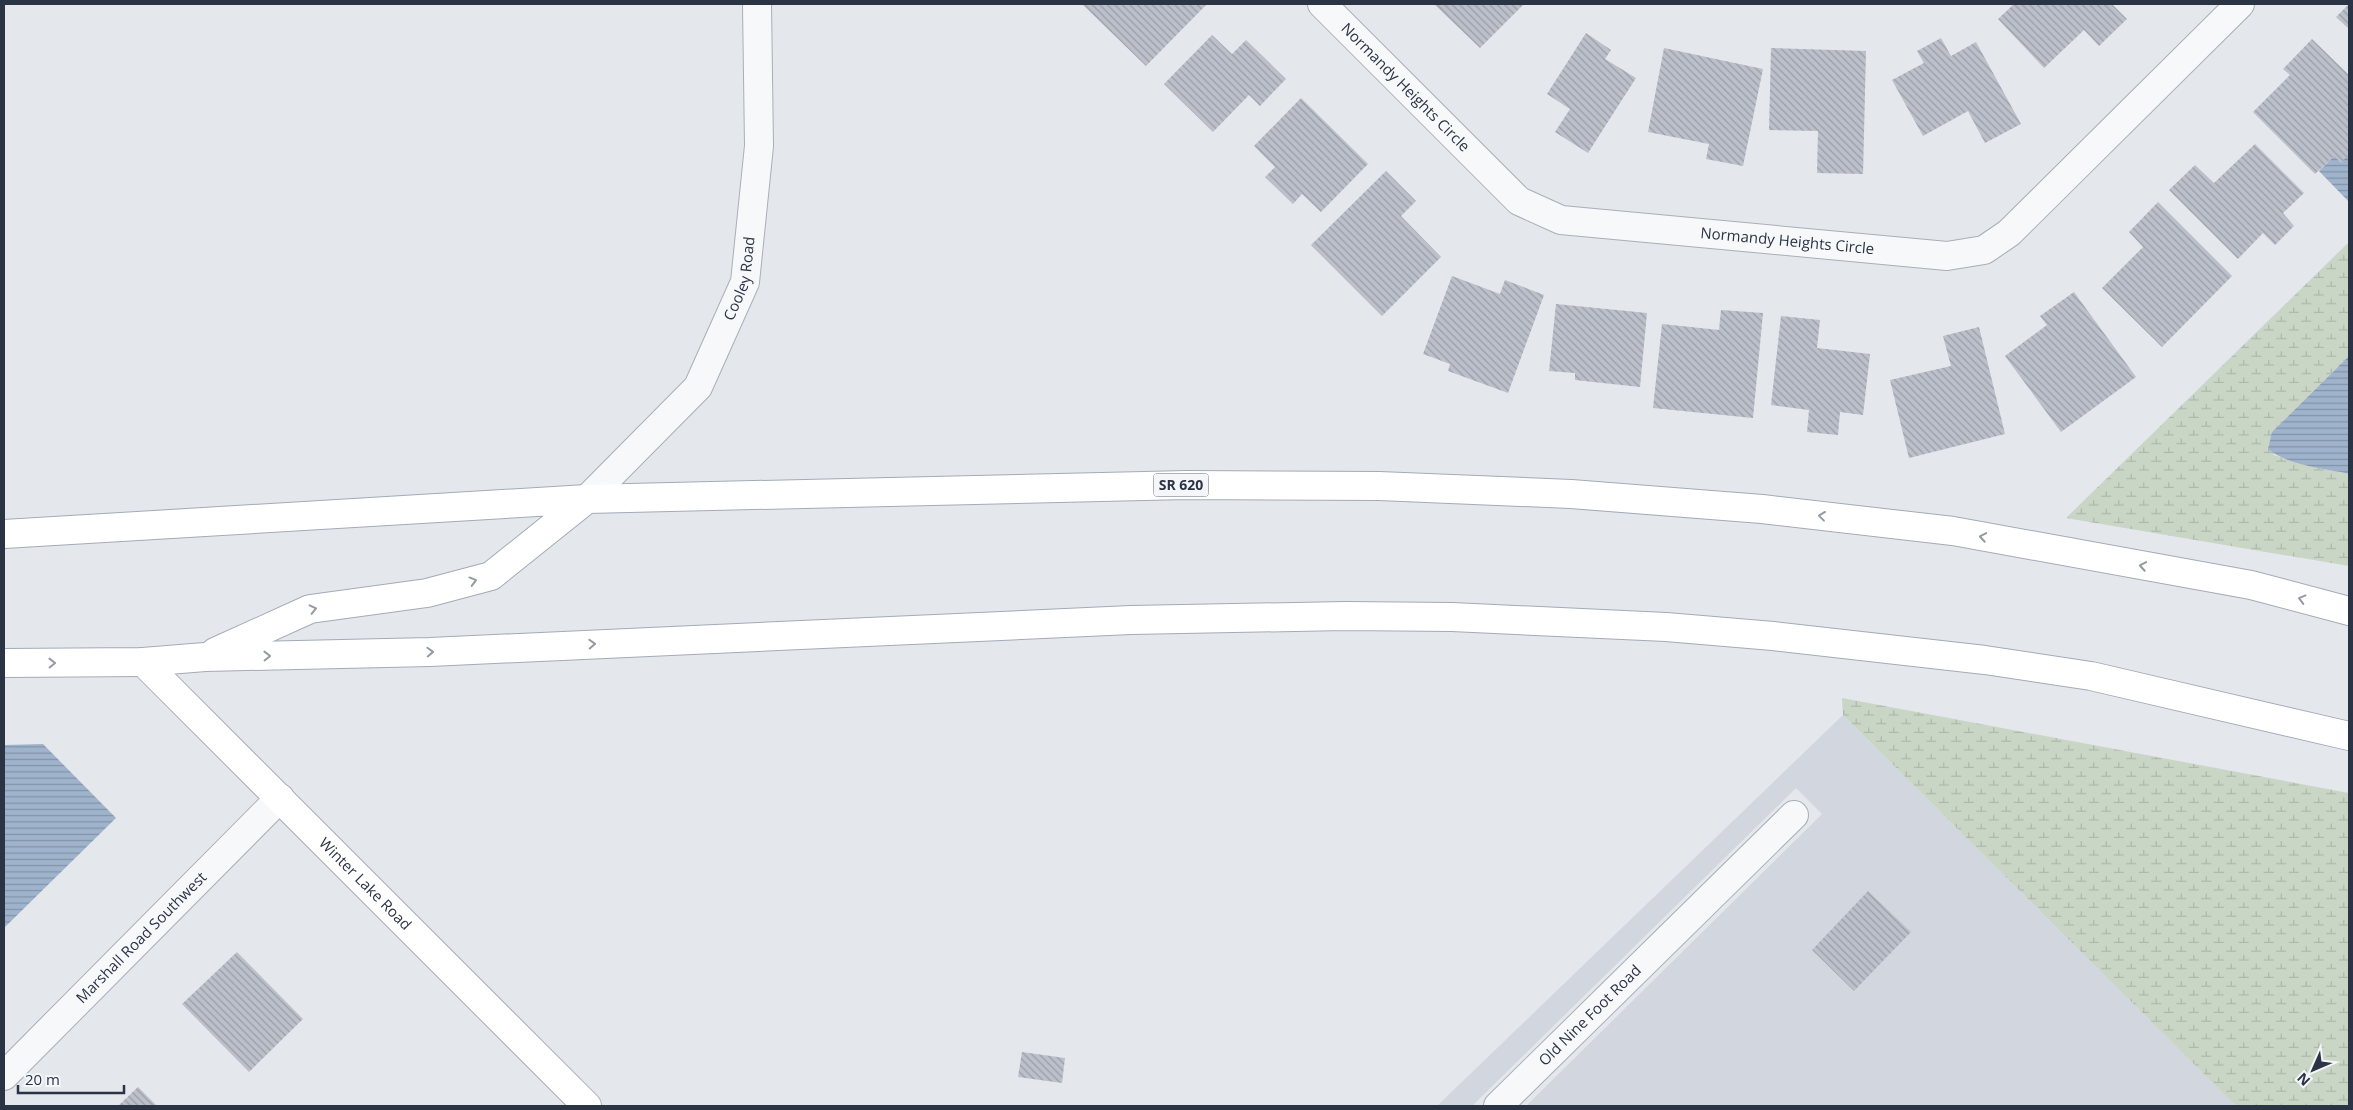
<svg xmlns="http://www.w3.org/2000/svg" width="2353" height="1110" viewBox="0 0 2353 1110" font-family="'Open Sans',sans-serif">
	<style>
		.built { fill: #d2d6de }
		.wetland { fill: url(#wetland-marsh) }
		.water { fill: url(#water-rules) }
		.building { fill: url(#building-back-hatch) }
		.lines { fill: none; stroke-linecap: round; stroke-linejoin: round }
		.street-casing { stroke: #a9aeb7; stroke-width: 30 }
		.secondary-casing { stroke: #a9aeb7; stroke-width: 30 }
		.primary-casing { stroke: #a3abb8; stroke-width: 30 }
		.street { stroke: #f7f8fa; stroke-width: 28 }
		.secondary { stroke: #fff; stroke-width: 28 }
		.primary { stroke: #fff; stroke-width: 28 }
		.oneway { stroke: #959aa2 }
		.labels { text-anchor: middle; stroke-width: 4.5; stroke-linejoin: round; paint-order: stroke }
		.shield { fill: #f4f6f9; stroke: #676e7b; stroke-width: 1 }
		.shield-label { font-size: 14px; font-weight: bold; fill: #2b3445 }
		.street-label { font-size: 15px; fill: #2b3445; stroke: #f4f6f9 }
	</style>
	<defs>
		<pattern id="wetland-marsh" width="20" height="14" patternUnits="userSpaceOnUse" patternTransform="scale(1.25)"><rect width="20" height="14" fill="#c9d6c5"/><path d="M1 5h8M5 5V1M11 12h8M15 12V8" fill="none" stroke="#adb8ab"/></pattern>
		<pattern id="water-rules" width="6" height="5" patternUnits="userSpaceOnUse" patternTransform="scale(1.25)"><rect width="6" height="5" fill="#9fb4cc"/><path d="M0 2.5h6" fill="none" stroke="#8293a7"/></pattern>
		<pattern id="building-back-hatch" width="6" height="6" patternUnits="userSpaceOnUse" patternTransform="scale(1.25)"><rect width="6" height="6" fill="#bbc0ca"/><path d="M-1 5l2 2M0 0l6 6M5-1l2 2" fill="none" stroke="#989da6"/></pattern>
	</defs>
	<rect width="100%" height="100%" fill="#e4e7ec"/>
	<path class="built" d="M1843 715 2236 1106H1526L1822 814 1796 788 1472 1106H1437Z"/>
	<path class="wetland" d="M2349 242V356L2272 432 2274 455 2304 465 2349 474V566L2066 518Z
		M1842 698 2349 793V1106H2236L1843 715Z"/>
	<path class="water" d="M2349 141V202L2319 171Z
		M2349 356V474C2323 468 2289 466 2268 449L2272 432Z
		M43 744 116 818 4 928V745Z"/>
	<path class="building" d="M1082 4H1207L1146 66Z
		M1434 4H1524L1480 48Z
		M2014 4H2112L2127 19 2099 46 2084 30 2044 68 1998 19Z
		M2349 4V29L2336 17Z
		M1586 33 1611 50 1605 59 1636 78 1588 153 1555 132 1570 109 1547 94Z
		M1212 35 1232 54 1246 40 1286 79 1260 106 1249 95 1213 132 1164 84Z
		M1941 38 1951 56 1976 42 2021 124 1985 143 1968 111 1923 136 1892 80 1924 63 1917 51Z
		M2312 39 2349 75V154L2341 163 2334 156 2315 174 2253 112 2290 75 2283 69Z
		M1664 48 1763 69 1743 166 1706 159 1709 144 1648 132Z
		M1771 48 1866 51 1863 174 1817 173 1818 131 1769 130Z
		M1301 98 1368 164 1321 212 1302 194 1293 204 1265 177 1275 167 1254 146Z
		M2255 144 2304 193 2283 213 2294 226 2275 245 2263 233 2238 259 2169 190 2195 165 2214 183Z
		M1386 171 1416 201 1401 216 1441 257 1382 316 1311 245Z
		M2158 202 2232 276 2162 347 2102 288 2143 247 2129 232Z
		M1452 276 1500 294 1505 280 1544 295 1508 393 1448 371 1450 364 1423 354Z
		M2074 292 2136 377 2061 432 2005 356 2047 325 2040 316Z
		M1556 304 1647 313 1640 387 1575 380V373L1549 371Z
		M1721 310 1763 313 1753 418 1653 408 1662 324 1719 330Z
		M1781 316 1820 320 1817 348 1870 354 1863 415 1840 412 1838 435 1807 432 1809 410 1771 405Z
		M1979 327 2005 434 1909 458 1890 380 1951 366 1943 336Z
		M1868 891 1911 932 1854 991 1812 950Z
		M237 952 303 1019 249 1072 182 1004Z
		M1022 1052 1065 1058 1062 1083 1018 1077Z
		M138 1087 157 1106H118Z"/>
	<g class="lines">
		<defs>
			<g id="street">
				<path id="s1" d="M1322 4 1519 201 1561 220 1947 256 1984 250 2009 233 2240 4"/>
				<path id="s2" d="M587 499 698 387 745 282 759 146 757 4"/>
				<path id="s3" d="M4 1076 280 798"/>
				<path id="s4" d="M1498 1106 1794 815"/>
			</g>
			<g id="secondary">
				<path id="s5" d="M143 662 587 1106"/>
			</g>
			<path id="primary" d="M4 534 587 499 1187 485 1379 486 1571 494 1762 509 1953 531 2251 585 2349 611
				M215 652 310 609 427 593 491 576 587 499
				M4 663 143 662 205 657 430 652 1131 620 1345 616 1452 617 1666 627 1773 636 1985 660 2091 676 2349 736"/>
		</defs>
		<use href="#street" class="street-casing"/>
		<use href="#secondary" class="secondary-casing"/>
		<use href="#primary" class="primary-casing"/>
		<use href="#street" class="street"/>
		<use href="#secondary" class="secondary"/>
		<use href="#primary" class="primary"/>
	</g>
	<defs><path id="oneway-chevron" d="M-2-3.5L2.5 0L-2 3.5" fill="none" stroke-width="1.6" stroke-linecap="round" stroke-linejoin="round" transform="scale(1.25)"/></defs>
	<g class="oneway">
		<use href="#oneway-chevron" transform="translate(1822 516) rotate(-173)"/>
		<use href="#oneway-chevron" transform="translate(1983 537) rotate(-170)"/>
		<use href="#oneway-chevron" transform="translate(2143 566) rotate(-170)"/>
		<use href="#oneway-chevron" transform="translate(473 581) rotate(-15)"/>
		<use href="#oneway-chevron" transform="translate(2302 599) rotate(-165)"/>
		<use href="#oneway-chevron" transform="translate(313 609) rotate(-13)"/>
		<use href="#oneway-chevron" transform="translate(592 644) rotate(-3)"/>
		<use href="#oneway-chevron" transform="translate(430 652) rotate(-2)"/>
		<use href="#oneway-chevron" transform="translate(267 656) rotate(-1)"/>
		<use href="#oneway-chevron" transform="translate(52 663) rotate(-1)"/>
	</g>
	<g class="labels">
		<rect class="shield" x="1153.5" y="473.5" width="55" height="23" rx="4"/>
		<g class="shield-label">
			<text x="1181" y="490">SR 620</text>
		</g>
		<g class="street-label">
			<text dy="5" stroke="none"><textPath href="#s1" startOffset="118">Normandy Heights Circle</textPath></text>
			<text dy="5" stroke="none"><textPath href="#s1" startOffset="552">Normandy Heights Circle</textPath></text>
			<text dy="5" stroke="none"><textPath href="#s2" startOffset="275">Cooley Road</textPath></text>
			<text dy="5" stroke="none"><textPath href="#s5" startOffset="314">Winter Lake Road</textPath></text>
			<text dy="5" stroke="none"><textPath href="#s3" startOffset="195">Marshall Road Southwest</textPath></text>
			<text dy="5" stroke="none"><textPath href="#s4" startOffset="129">Old Nine Foot Road</textPath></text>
		</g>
	</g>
	<rect width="2353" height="1110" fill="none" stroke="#2b3445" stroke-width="10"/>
	<g transform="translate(2313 1070) rotate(225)" stroke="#f4f6f9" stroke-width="4" paint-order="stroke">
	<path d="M0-4L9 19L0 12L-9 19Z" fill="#2b3445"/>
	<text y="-8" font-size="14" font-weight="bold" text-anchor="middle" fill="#2b3445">N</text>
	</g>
	<path d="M18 1085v8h106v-8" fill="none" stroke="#2b3445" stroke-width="2.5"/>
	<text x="25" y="1085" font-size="15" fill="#2b3445" stroke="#f4f6f9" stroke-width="4" paint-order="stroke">20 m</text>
</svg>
